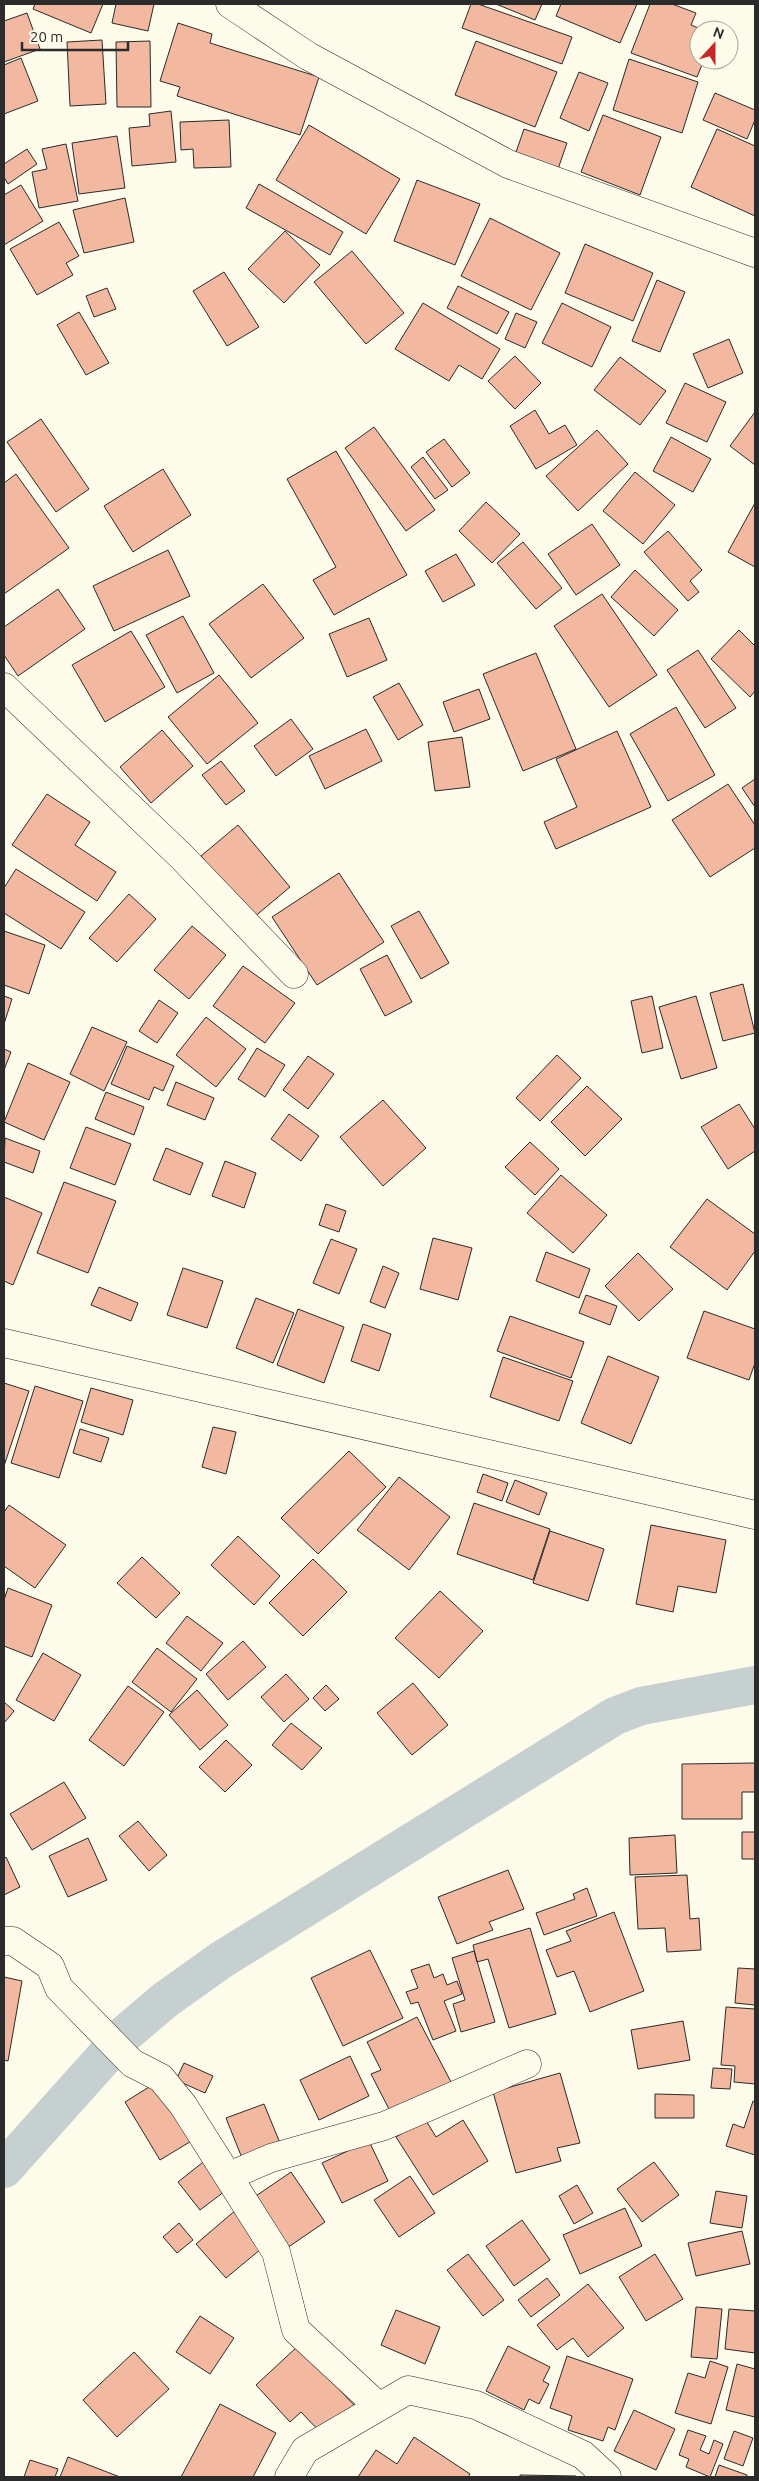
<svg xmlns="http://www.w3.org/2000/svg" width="759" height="2481" viewBox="0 0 759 2481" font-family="Ubuntu,sans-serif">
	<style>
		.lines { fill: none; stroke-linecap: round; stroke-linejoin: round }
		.canal { stroke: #c7d0d0; stroke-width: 38 }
		.building { fill: #f2b8a0; stroke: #2b2b2b }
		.street-casing { stroke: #2b2b2b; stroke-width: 29 }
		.secondary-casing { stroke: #2b2b2b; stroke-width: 29 }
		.street { stroke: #fdfbea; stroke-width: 28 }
		.secondary { stroke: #fdfbea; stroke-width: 28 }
	</style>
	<rect width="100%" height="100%" fill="#fdfbea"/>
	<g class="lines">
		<path class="canal" d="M4 2169 125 2034 165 2000 221 1960 615 1716 641 1706 755 1685"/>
	</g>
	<path class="building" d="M35 4H103L91 33 33 9Z
		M116 4H154L148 31 112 23Z
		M471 4H478L572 37 562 64 462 28Z
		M496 4H542L535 20Z
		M561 4H637L620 43 556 16Z
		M650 4H672L696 13 691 25 703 30H699V60H704L697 77 631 53Z
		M27 13 40 49 4 62V21Z
		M178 23 212 34 210 43 319 77 300 135 177 96 180 87 160 81Z
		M102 40 106 104 70 106 67 42Z
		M150 41 151 107H117L116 42Z
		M476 41 557 72 535 127 455 95Z
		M21 58 38 101 4 114V65Z
		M629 59 698 82 682 133 613 110Z
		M579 72 608 83 589 131 560 118Z
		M715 93 755 110V120L747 139 703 120Z
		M171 111 176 162 132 166 129 128 150 126 149 114Z
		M603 115 661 137 640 195 581 172Z
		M229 120 231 167 194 168 193 149 181 150 180 122Z
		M309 125 400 179 366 234 276 180Z
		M524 129 567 143 558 169 515 155Z
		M717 129 755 146V216L691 187Z
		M117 136 125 188 79 194 72 143Z
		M66 144 78 201 39 208 32 172 47 169 42 149Z
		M27 149 37 164 8 184 4 177V164Z
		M417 180 480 204 455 265 394 241Z
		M259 184 343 232 330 255 246 208Z
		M21 185 43 221 4 245V195Z
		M125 198 134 242 84 253 73 210Z
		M490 218 560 253 531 310 461 276Z
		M59 222 79 256 66 263 73 275 37 295 10 249Z
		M285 231 320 265 284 303 248 269Z
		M585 244 653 273 633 321 565 293Z
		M352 251 404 313 366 344 314 282Z
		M224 272 259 327 227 346 193 291Z
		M657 280 685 292 660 352 632 341Z
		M458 286 509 312 497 334 447 308Z
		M107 288 116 309 94 317 86 296Z
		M423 303 500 349 482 379 459 365 449 381 395 349Z
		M562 303 611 327 592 367 542 343Z
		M79 312 109 363 86 375 57 325Z
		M516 313 537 322 525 348 505 339Z
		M729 339 743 373 708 388 693 354Z
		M515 356 541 383 515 409 488 381Z
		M620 357 666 391 640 425 594 390Z
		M685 383 726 402 707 442 666 423Z
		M535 410 549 434 565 425 577 445 536 469 510 426Z
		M755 412V465L730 446Z
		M41 419 89 489 56 512 7 442Z
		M374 427 435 510 406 531 345 448Z
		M597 430 628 464 578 511 546 476Z
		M671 437 711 459 693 492 653 471Z
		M444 439 470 473 452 487 426 452Z
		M336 451 407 575 334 615 313 580 336 567 287 479Z
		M423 457 448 490 435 499 411 467Z
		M163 469 191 515 133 552 104 506Z
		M635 472 675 505 643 544 603 511Z
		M16 474 69 548 4 594V483Z
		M486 502 520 534 492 563 459 531Z
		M755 503V567L728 552Z
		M592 524 620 565 576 595 548 554Z
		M668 531 702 570 690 581 699 592 688 601 644 552Z
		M523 542 562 588 536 609 497 563Z
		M168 550 190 596 114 631 93 586Z
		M456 554 475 585 443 602 425 571Z
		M635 570 678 610 654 636 611 597Z
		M263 584 304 638 251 678 209 624Z
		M58 589 85 629 18 676 4 655V627Z
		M602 594 657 675 609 707 554 626Z
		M183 616 214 673 177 693 146 635Z
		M369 618 387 660 347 677 329 634Z
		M739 630 755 646V691L750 697 711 659Z
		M131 631 165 687 105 722 72 665Z
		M698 650 736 708 705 728 667 670Z
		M536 653 576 749 523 771 483 674Z
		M219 675 258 723 207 764 168 717Z
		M399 683 423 725 398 740 373 697Z
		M479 689 490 719 454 732 443 702Z
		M676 707 715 775 668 801 630 734Z
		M291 719 313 749 276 776 254 746Z
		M366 729 382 761 325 789 309 756Z
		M162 730 193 766 151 803 120 767Z
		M617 731 651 807 556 849 544 822 577 807 556 759Z
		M462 737 470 787 435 791 428 742Z
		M221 761 245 791 226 805 202 775Z
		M755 779V807L742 788Z
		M728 784 755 825V848L710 877 672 820Z
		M47 794 90 822 75 845 116 872 97 901 12 845Z
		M238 825 290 887 253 918 201 856Z
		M16 869 85 912 61 949 4 913V888Z
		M339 873 384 942 317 985 272 917Z
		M129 894 156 919 117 962 89 938Z
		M419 911 449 963 421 979 391 926Z
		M192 926 226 955 189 999 154 970Z
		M4 931 45 945 29 994 4 985Z
		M387 955 412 1002 385 1016 360 969Z
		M243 966 295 1003 265 1043 213 1006Z
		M743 984 755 1033 723 1041 710 993Z
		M4 996 12 999 4 1024Z
		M652 996 663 1048 642 1053 631 1001Z
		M696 996 717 1068 681 1079 659 1007Z
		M159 1000 178 1013 157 1043 139 1031Z
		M206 1017 246 1049 216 1087 176 1055Z
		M92 1027 127 1042 104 1091 70 1074Z
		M127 1046 174 1066 163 1091 154 1087 149 1100 111 1084Z
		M257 1048 285 1065 265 1097 238 1079Z
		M4 1049 11 1052 4 1070Z
		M557 1055 581 1078 540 1121 516 1098Z
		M308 1056 334 1074 308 1109 283 1090Z
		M28 1063 70 1082 44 1140 4 1122Z
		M176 1082 214 1098 205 1120 167 1105Z
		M587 1086 622 1119 585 1156 551 1122Z
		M106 1092 144 1107 134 1135 95 1119Z
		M383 1100 426 1148 383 1186 340 1137Z
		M739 1104 755 1129V1151L728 1169 701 1127Z
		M289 1114 319 1136 301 1161 271 1139Z
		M86 1127 131 1144 115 1185 70 1168Z
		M5 1138 40 1151 33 1173 4 1162Z
		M530 1142 559 1169 535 1195 505 1167Z
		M166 1148 203 1163 190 1195 153 1180Z
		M225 1161 256 1173 244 1208 212 1196Z
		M561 1175 607 1215 573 1253 527 1213Z
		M64 1182 116 1201 88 1273 37 1253Z
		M4 1197 42 1213 13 1285 4 1281Z
		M707 1199 755 1234V1251L727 1290 670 1247Z
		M326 1204 346 1211 339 1232 319 1225Z
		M433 1238 472 1248 458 1300 420 1289Z
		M331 1239 357 1249 339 1294 313 1283Z
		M546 1252 590 1269 579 1298 536 1281Z
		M638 1253 673 1289 639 1321 605 1286Z
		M383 1266 399 1273 385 1308 370 1302Z
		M183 1268 223 1281 207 1328 167 1315Z
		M99 1287 138 1303 131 1321 91 1305Z
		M586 1295 617 1306 610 1325 579 1313Z
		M256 1298 294 1313 273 1363 236 1348Z
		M298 1309 344 1327 324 1383 277 1365Z
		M704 1311 755 1329V1363L749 1380 687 1358Z
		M510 1316 584 1342 571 1378 497 1351Z
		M363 1324 391 1334 379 1371 351 1361Z
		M608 1356 659 1377 631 1444 581 1423Z
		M503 1357 573 1381 559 1421 490 1397Z
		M4 1383 29 1391 4 1466Z
		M35 1386 83 1401 59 1478 11 1463Z
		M91 1388 133 1400 123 1435 81 1422Z
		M213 1427 236 1432 226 1474 202 1467Z
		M80 1429 109 1438 101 1462 73 1453Z
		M349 1451 386 1487 318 1554 281 1518Z
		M483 1474 508 1483 502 1501 477 1492Z
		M399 1477 450 1517 409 1570 357 1530Z
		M515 1480 547 1493 539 1515 506 1502Z
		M474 1503 550 1529 533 1580 457 1554Z
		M9 1505 66 1545 35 1588 4 1566V1512Z
		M651 1525 726 1540 716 1593 678 1586 673 1612 636 1604Z
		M550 1531 604 1549 588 1601 533 1583Z
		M238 1536 280 1576 254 1605 211 1565Z
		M142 1557 180 1593 156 1618 117 1583Z
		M313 1559 347 1592 303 1636 269 1603Z
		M8 1588 52 1605 32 1657 4 1646V1600Z
		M440 1591 483 1631 439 1678 395 1638Z
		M187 1616 223 1643 201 1671 166 1643Z
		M243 1641 266 1667 228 1700 206 1674Z
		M157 1648 197 1679 171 1712 132 1682Z
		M43 1653 81 1675 54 1721 16 1700Z
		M286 1674 309 1699 284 1722 261 1697Z
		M413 1683 448 1725 412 1755 377 1713Z
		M326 1685 339 1699 325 1711 313 1698Z
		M128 1686 164 1712 124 1766 89 1740Z
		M197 1690 228 1725 200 1750 169 1715Z
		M4 1702 14 1711 4 1723Z
		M291 1723 322 1748 302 1770 272 1745Z
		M226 1740 252 1765 225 1792 199 1767Z
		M755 1763V1792H742V1819H682V1764Z
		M64 1782 86 1818 32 1850 10 1814Z
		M138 1821 167 1855 149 1871 119 1836Z
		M742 1832H755V1859H742Z
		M675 1835 677 1873 630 1875 629 1838Z
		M88 1838 107 1880 68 1897 49 1856Z
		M6 1857 20 1887 4 1895V1859Z
		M508 1870 524 1909 489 1922 493 1930 457 1944 438 1897Z
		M687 1875 690 1919 699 1918 701 1950 667 1952 665 1928 638 1929 635 1877Z
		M587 1888 597 1916 544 1935 536 1913 575 1899 573 1894Z
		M614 1912 644 1991 590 2012 574 1971 557 1977 546 1950 571 1941 566 1931Z
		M530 1928 556 2014 509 2028 488 1959 477 1962 473 1945Z
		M370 1950 403 2018 343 2046 311 1978Z
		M474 1951 495 2022 461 2032 453 2004 465 2000 452 1958Z
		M429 1964 434 1978 443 1974 447 1985 457 1981 462 1994 444 2001 456 2031 433 2040 418 2002 411 2004 406 1992 418 1988 411 1970Z
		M738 1968 755 1969V2005L735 2003Z
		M4 1977 22 1981 8 2061 4 2060Z
		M726 2007 755 2009V2084L734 2082 735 2066 721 2065Z
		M417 2017 451 2082 391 2113 371 2074 381 2070 367 2042Z
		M683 2021 690 2060 638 2069 631 2030Z
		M350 2056 369 2096 319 2120 300 2080Z
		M184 2063 213 2076 205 2093 176 2080Z
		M713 2068 732 2069 730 2089 711 2088Z
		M560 2073 580 2143 557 2148 561 2161 516 2173 493 2092Z
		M157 2082 193 2140 160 2160 125 2102Z
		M655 2094 694 2095V2118H655Z
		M753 2101 755 2102V2155L726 2146 733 2124 744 2128Z
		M264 2104 282 2148 244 2163 226 2118Z
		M425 2119 436 2137 463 2120 488 2161 433 2195 396 2137Z
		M369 2141 388 2181 342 2203 322 2163Z
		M207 2159 229 2188 200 2210 178 2182Z
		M654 2162 679 2195 642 2222 617 2189Z
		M291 2172 325 2222 284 2250 250 2200Z
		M410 2176 435 2213 399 2237 374 2200Z
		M577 2185 593 2213 574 2224 559 2196Z
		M716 2191 747 2196 742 2228 710 2223Z
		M625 2208 642 2246 580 2274 563 2235Z
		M237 2209 267 2244 226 2278 196 2244Z
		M522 2220 550 2260 514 2286 486 2246Z
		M179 2223 193 2240 177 2253 163 2237Z
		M742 2231 750 2264 696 2276 688 2243Z
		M468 2254 504 2300 483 2316 447 2270Z
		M655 2254 683 2299 646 2321 619 2277Z
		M547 2278 560 2295 531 2317 518 2300Z
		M588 2284 624 2328 588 2357 573 2338 557 2350 537 2325Z
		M696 2307 722 2309 717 2359 691 2357Z
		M729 2309 755 2311V2353L725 2349Z
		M396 2310 440 2327 425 2364 381 2345Z
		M200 2316 234 2338 210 2374 176 2352Z
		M298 2346 355 2406 323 2435 301 2412 290 2422 256 2385Z
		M508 2346 550 2367 543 2381 549 2384 539 2404 529 2399 524 2410 486 2391Z
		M134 2352 169 2389 117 2437 83 2400Z
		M567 2356 633 2379 615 2430 608 2427 603 2441 568 2430 572 2416 550 2408Z
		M710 2361 728 2367 711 2424 675 2413 688 2373 705 2378Z
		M737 2364 755 2369V2417L726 2410Z
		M220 2404 276 2433 253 2477H181Z
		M634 2410 675 2429 656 2470 614 2451Z
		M688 2430 706 2436 700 2450 709 2454 714 2440 723 2444 710 2477 686 2467 689 2459 679 2455Z
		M734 2431 753 2438 743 2466 724 2459Z
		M414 2437 470 2474 468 2477H358L376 2450 397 2464Z
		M68 2457 120 2477H60Z
		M30 2460 58 2469 55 2477H24Z
		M719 2465 747 2475V2477H715Z
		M520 2475 576 2476V2477H520Z"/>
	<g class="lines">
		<defs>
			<path id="street" d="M230 4 308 56 508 164 755 253
				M4 687 181 856 294 974
				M4 1941H13L50 1966 59 1988 132 2063 161 2078 183 2105 276 2252 296 2330 379 2407
				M229 2176 271 2158 384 2126 527 2064
				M289 2477 305 2450 408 2390 476 2405 583 2455 607 2477"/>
			<path id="secondary" d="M4 1343 755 1515"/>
		</defs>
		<use href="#street" class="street-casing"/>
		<use href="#secondary" class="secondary-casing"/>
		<use href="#street" class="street"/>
		<use href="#secondary" class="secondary"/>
	</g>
	<rect width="759" height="2481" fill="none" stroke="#2b2b2b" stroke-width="10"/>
	<g transform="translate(714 45) rotate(21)"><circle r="24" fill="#fdfbea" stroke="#a9a89e"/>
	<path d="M0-4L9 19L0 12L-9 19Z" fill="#c62828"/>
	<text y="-8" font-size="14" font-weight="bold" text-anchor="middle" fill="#2b2b2b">N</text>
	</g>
	<path d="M22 42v8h106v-8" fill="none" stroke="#2b2b2b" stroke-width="2.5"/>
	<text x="30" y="42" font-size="15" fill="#2b2b2b" stroke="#fdfbea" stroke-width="4" paint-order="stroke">20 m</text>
</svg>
